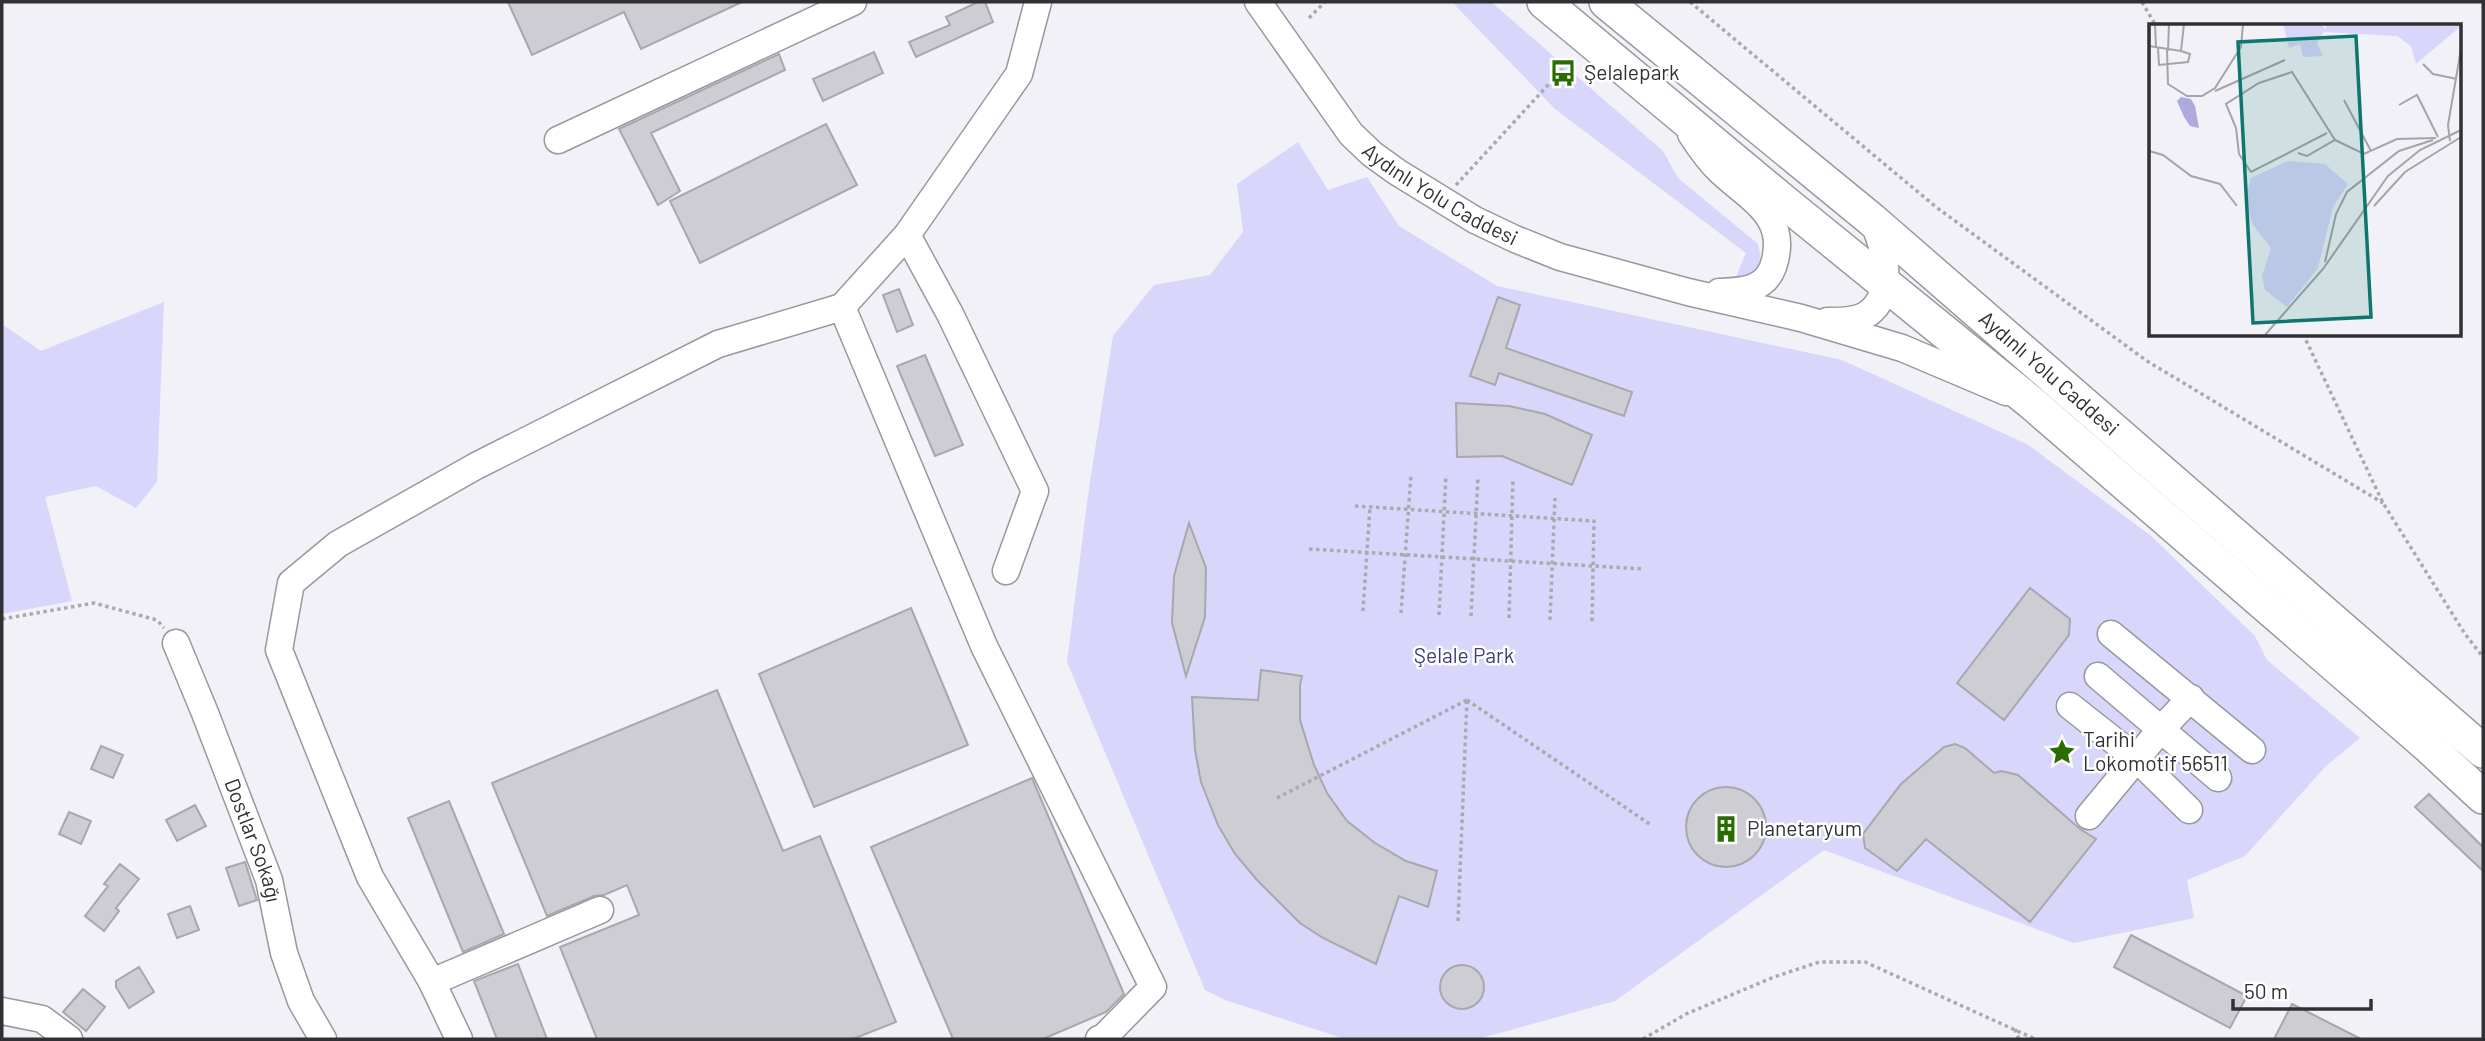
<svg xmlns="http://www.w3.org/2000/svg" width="2485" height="1041" viewBox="0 0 2485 1041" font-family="Barlow,sans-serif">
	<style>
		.green { fill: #d8d6fb }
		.building { fill: #cecdd4; stroke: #a7a7ad; stroke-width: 2 }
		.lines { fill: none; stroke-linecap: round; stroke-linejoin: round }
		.minor-casing { stroke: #98989e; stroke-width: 29 }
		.major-casing { stroke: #98989e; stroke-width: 36 }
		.path { stroke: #aaaaae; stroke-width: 3.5; stroke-dasharray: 3.5 3.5; stroke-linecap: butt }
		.minor { stroke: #fff; stroke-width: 26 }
		.major { stroke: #fff; stroke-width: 33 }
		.labels { text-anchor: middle; stroke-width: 5; stroke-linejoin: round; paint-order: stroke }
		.poi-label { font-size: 21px; fill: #313134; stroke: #fff; text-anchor: start }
		.street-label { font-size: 21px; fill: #313134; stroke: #fff }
		.park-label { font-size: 21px; fill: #443a79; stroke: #fff }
		.inset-road { fill: none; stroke: #a4a4a9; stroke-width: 2 }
		.view { fill: #0f766e; fill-opacity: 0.15; stroke: #0f766e; stroke-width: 3.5 }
		.inset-edge { fill: none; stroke: #313134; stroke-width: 3.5 }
	</style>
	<rect width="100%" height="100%" fill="#f1f1f7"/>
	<path class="green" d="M1452 2H1491L1663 151 1678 178 1758 244C1765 270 1752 274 1732 286L1746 253 1555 109Z
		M1298 142 1328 190 1367 177 1399 226 1497 286 1842 360 2027 444 2150 535 2255 636 2267 660 2360 738 2325 767 2245 856 2187 880 2194 918 2074 943 1824 850 1615 1001 1478 1039H1345L1225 1000 1205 990 1067 662 1089 488 1113 336 1154 285 1210 275 1243 232 1237 184Z
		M164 302 157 482 136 508 96 486 45 497 72 601 2 614V324L41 351Z"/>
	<path class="building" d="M508 2H742L641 49 624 12 532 55Z
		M978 2H985L993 22 916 57 909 42 950 25 946 17Z
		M874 52 883 73 823 101 813 79Z
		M779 54 785 70 651 133 680 191 658 205 619 129Z
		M826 124 857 185 700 263 670 201Z
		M899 289 913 325 897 332 883 295Z
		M1498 297 1520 305 1506 348 1632 392 1624 416 1499 373 1495 385 1470 376Z
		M925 355 963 445 935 456 897 366Z
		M1456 403 1509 406 1545 414 1592 435 1572 485 1502 456 1457 457Z
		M1189 523 1206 568 1205 617 1186 676 1172 623 1174 576Z
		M2030 588 2070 619 2069 635 2004 720 1957 683Z
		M911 608 968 745 814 807 759 674Z
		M1261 670 1302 676 1300 685V720L1314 765 1327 793 1347 821 1375 843 1406 861 1437 871 1428 907 1399 896 1376 964 1323 938 1300 923 1257 880 1235 854 1218 825 1201 782 1195 750 1192 697 1258 700Z
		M717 690 783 851 820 836 896 1022 853 1039H597L560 947 639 915 627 885 604 895 594 896 547 916 492 783Z
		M1955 744 1965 748 1994 773 2001 771 2018 775 2080 829 2096 839 2030 922 1926 839 1897 871 1865 848 1863 834 1901 784 1944 747Z
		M101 746 123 755 113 778 91 769Z
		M1032 778 1124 994 1106 1012 1043 1039H953L871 847Z
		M1686 827a40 40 0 1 1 80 0a40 40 0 1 1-80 0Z
		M2429 794 2483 847V871L2415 807Z
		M449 801 504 934 463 952 408 818Z
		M195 805 206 826 177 841 166 820Z
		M69 812 91 821 81 844 59 834Z
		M245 862 257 900 239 906 226 868Z
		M120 864 139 879 116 908 119 911 104 931 85 916 108 886 104 884Z
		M190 906 199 930 177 938 168 914Z
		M2131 935 2247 996 2230 1028 2114 967Z
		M518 964 547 1039H497L474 981Z
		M1440 987a22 22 0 1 1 44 0a22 22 0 1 1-44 0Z
		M139 967 154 992 129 1008 116 987V981Z
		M83 989 105 1007 86 1031 63 1012Z
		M2292 1004 2361 1039H2274Z"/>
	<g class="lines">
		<defs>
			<g id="minor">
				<path id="s1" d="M1258 2 1351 134 1372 154 1397 172 1475 220 1515 239 1560 257 1688 292 1801 318 1902 348 2006 392"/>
				<path d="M1691 134C1700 148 1709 161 1721 172 1751 200 1790 217 1773 267 1764 291 1741 291 1719 292"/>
				<path d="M558 140 853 2"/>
				<path d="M842 307 984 646 1153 987 1104 1037 1099 1039"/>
				<path d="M1827 321C1841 321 1858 321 1869 313 1896 292 1884 244 1872 220"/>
				<path d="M1006 571 1035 491 950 314 907 235 1019 74 1038 2"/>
				<path d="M2111 634 2252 750"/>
				<path id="s2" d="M176 643 205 713 269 880 284 953 301 1001 323 1039"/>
				<path d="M2098 676 2218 778"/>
				<path d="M2070 706 2137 759 2189 810"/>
				<path d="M2089 816 2161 729 2191 698"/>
				<path d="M432 982 600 910"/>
				<path d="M2 1011 42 1019 69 1039"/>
				<path d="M459 1039 432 982 370 877 279 650 291 583 338 544 476 466 718 344 842 307 907 235"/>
			</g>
			<g id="major">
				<path d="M1544 2 1788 205 2033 404 2428 746 2483 797"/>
				<path id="s3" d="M1606 2 1872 220 2483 751"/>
			</g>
		</defs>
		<use href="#minor" class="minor-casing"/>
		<use href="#major" class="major-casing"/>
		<path class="path" d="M1690 2 1936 207 2147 361 2383 503
			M2142 2 2156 26
			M1309 18 1325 2
			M1456 185 1572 59
			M2303 334 2383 503 2465 634 2483 657
			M1355 506 1594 521 1592 622
			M1309 549 1644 569
			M1363 611 1370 507
			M1401 613 1411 475
			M1439 615 1446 475
			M1471 616 1478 477
			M1509 618 1513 479
			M2 619 94 603 157 620 164 628
			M1550 620 1555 498
			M1467 700 1651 825
			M1277 798 1467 700
			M1458 921 1467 700
			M2015 1029 2019 1039
			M1643 1039 1686 1014 1774 977 1819 962H1865L2035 1039"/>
		<use href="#minor" class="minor"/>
		<use href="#major" class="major"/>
	</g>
	<defs>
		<symbol id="bus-bare" viewBox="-9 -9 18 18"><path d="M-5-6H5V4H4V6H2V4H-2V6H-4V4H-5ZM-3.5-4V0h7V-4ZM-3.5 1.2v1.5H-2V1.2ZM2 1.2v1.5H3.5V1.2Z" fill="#2a6c02" stroke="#fff" stroke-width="2.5" paint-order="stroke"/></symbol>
		<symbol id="sight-bare" viewBox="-9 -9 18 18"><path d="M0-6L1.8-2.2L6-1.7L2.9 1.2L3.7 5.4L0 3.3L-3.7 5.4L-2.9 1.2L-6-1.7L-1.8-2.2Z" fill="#2a6c02" stroke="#fff" stroke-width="2.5" paint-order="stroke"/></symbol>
		<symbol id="building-bare" viewBox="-9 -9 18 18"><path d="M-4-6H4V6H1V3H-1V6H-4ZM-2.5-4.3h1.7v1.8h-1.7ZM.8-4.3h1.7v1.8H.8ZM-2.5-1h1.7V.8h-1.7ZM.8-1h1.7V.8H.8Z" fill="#2a6c02" stroke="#fff" stroke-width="2.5" paint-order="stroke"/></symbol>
	</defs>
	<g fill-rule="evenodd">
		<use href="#bus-bare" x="1544" y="54" width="38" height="38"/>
		<use href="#sight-bare" x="2043" y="733" width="38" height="38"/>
		<use href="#building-bare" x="1707" y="810" width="38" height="38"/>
	</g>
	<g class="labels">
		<g class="poi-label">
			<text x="1584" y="80">Şelalepark</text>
			<text x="2083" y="747">Tarihi<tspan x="2083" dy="24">Lokomotif 56511</tspan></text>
			<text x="1747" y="836">Planetaryum</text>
		</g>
		<g class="street-label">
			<text dy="7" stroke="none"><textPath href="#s1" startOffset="270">Aydınlı Yolu Caddesi</textPath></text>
			<text dy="7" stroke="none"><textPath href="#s3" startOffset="578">Aydınlı Yolu Caddesi</textPath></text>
			<text dy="7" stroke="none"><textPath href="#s2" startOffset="212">Dostlar Sokağı</textPath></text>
		</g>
		<g class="park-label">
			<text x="1464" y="663">Şelale Park</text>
		</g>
	</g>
	<g transform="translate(2149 24)">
		<rect width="312" height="312" fill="#f1f1f7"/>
		<path d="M134 0H173L176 5 179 0 312 2 267 40 262 22 248 12 175 8 168 19 174 32 154 33 151 20 140 24ZM139 137 176 140 199 160 184 183 169 244 138 283 116 266 113 252 122 224 104 201 96 177 102 154Z" fill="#d8d6fb"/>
		<path d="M32 73 42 75 46 82 50 104 41 102 35 93 28 77Z" fill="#aeaadd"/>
		<path class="inset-road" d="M6 0 7 23M0 22 32 27M9 24 10 41 39 38 41 30 32 27M18 26 19 60 38 72H53L66 64 92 23 94 0M19 27 20 0M32 27 35 0M274 40 284 50 308 55M66 67 136 36M195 76 222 127M250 81 268 71 289 113M178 109 102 148 90 130 87 104 77 80 110 59 143 48 186 116M301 117 299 101 312 25M0 127 14 131 42 152 71 160 88 182M149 129 158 132 186 116 215 130 248 115 287 114M225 182 256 148 312 113M176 238 187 190 198 168 250 127 284 116M116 311 174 245 239 152 271 126 312 106"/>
		<path class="view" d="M207 12 222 293 104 299 89 18Z"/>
		<rect width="312" height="312" class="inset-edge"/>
	</g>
	<rect width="2485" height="1041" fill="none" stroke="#313134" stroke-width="7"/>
	<path d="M2233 999v10h138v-10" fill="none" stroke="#313134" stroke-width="3.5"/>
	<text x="2244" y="999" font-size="21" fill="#313134" stroke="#ffffff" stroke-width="5" paint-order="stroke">50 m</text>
</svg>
